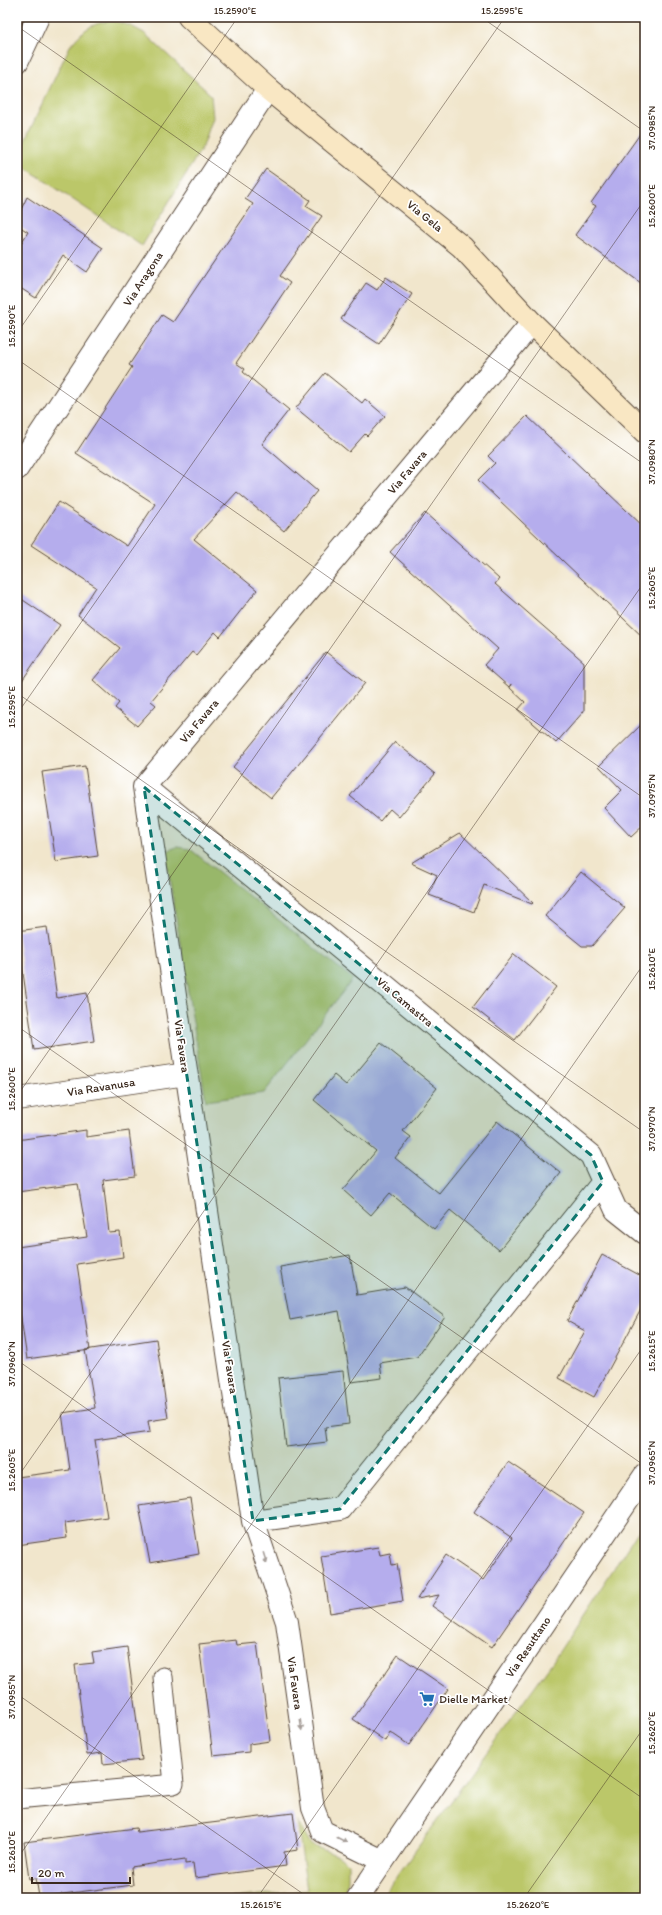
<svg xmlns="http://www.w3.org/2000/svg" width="662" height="1915" viewBox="0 0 662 1915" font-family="Itim,sans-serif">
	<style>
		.green { fill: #bbc769; stroke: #7b7844 }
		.building { fill: #b5aded }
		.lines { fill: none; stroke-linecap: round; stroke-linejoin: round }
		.lane-casing { stroke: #564638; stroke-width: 21 }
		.street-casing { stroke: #564638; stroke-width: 24 }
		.secondary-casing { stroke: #564638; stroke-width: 24 }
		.lane { stroke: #fff; stroke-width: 19 }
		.street { stroke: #fff; stroke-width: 22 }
		.secondary { stroke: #f9e7c3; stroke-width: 22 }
		.oneway { fill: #a79f9a }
		.marked { fill: #0f766e; fill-opacity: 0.2; stroke: #0f766e; stroke-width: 3; stroke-dasharray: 8 5; stroke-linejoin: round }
		.ticks { fill: none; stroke: #3b2a1e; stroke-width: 1; stroke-opacity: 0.45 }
		.labels { text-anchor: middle; stroke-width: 3.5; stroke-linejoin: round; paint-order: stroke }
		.street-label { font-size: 12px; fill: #3b2a1e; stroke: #fff }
		.poi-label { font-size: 12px; fill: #3b2a1e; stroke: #fff; text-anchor: start }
		.neatline { fill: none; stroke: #3b2a1e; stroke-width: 1.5 }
		.ticks-label { font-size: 10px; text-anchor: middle; fill: #3b2a1e }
	</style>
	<rect width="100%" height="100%" fill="#fff"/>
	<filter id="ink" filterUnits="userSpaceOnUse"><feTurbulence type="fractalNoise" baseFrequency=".025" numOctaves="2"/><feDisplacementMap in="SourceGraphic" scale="8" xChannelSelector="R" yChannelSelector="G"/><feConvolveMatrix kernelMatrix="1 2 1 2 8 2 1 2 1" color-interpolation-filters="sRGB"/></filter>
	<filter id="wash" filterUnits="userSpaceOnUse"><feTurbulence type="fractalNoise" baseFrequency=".012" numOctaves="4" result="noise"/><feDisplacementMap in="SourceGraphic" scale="16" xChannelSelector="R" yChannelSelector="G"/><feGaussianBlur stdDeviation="0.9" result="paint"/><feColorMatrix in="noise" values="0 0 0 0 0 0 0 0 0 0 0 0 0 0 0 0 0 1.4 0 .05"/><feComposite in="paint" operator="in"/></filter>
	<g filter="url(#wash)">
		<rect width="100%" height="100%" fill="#f1e6cc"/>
		<path class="green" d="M115 21 131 26 144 33 211 95 213 118 203 146 142 246 17 162V157L70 46C84 29 92 22 115 21Z
			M177 847 190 849 353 979 264 1093 206 1101 166 857 169 850Z
			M645 1521V1898H381L553 1661Z
			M297 1821 311 1845 341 1857 348 1864V1881L342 1898H232L307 1890Z"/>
		<g id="blocks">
			<path class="building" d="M645 127V286L575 235 596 206 591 203Z
				M266 169 310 200 306 206 322 216 280 276 290 283 236 363 245 369 243 372 289 410 262 444 317 491 284 531 237 492 194 539 257 590 220 637 215 632 196 655 192 652 151 701 156 705 137 726 115 708 119 703 93 680 120 648 78 615 96 587 31 545 59 502 127 546 155 504 76 453 132 367 129 365 162 315 173 322 253 204 245 199Z
				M27 197 103 248 87 272 63 255 36 298 17 286V250L28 232 17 225V218Z
				M386 277 412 294 379 344 341 319 366 283 377 290Z
				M325 373 362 403 365 399 385 416 367 436 365 434 349 452 296 408Z
				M527 416 645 528V639L478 480 495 463 488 456Z
				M425 513 499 579 495 584 584 662V711L556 743 518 710 525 702 510 688 511 684 509 687 484 665 498 649 390 552Z
				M17 596 60 625 17 688Z
				M326 652 365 683 271 798 233 767Z
				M645 721V824L631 837 604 808 622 790 599 766Z
				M395 742 435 774 399 817 390 809 380 821 350 796Z
				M85 766 98 856 56 862 42 772Z
				M460 833 533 903 532 904 484 885 474 912 429 895 437 875 411 863Z
				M581 872 625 908 592 946H582L545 916Z
				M47 927 57 998 87 993 94 1041 34 1050 17 931Z
				M514 954 556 987 515 1040 473 1007Z
				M381 1043 437 1088 403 1131 411 1137 395 1158 439 1193 497 1121 561 1173 499 1250 450 1210 434 1229 390 1193 371 1215 343 1190 376 1151 314 1100 334 1075 346 1085Z
				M86 1130V1137L129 1131 135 1176 103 1180 109 1233 120 1232 123 1257 77 1264 90 1350 27 1359 17 1291V1247L87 1237 78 1184 17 1192V1140Z
				M350 1255 357 1295 405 1287 445 1317 417 1357 380 1363 382 1378 351 1382 339 1311 290 1320 280 1267Z
				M602 1255 645 1278V1302L594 1397 559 1378 585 1331 567 1321Z
				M156 1339 168 1418 148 1421 150 1432 95 1440 107 1517 65 1523 67 1538 17 1545V1477L70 1470 62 1413 95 1408 85 1350Z
				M343 1371 349 1424 325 1427 327 1442 286 1447 278 1378Z
				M508 1462 584 1513 492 1647 432 1606 439 1595 417 1599 446 1555 483 1580 512 1538 474 1512Z
				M190 1498 199 1554 150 1563 139 1506Z
				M378 1547 380 1555 390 1553 392 1565 397 1564 403 1601 330 1613 321 1556Z
				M236 1640 237 1645 257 1643 270 1741 249 1744V1752L213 1756 199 1644Z
				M127 1647 142 1760 103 1764 102 1753 87 1755 75 1665 94 1663 92 1652Z
				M398 1655 448 1689 409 1745 390 1732 385 1741 353 1719Z
				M293 1813 298 1850 284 1852 286 1866 195 1878 193 1863 185 1864V1859L131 1867 133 1885 39 1897 36 1878 29 1879 24 1842 136 1828 137 1832Z"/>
		</g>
	</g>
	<g filter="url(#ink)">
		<use href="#blocks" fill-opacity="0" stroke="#564638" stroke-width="1"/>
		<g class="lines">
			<defs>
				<path id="lane" d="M17 1799 174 1784 163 1677"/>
				<path id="street" d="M17 62 38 17
					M17 469 268 89
					M144 787 591 1155 616 1210 645 1233
					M17 1099 186 1074
					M253 1521 340 1509 603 1182
					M383 1861 322 1831 313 1808 287 1622 253 1521 144 787 532 323
					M358 1898 645 1475"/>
				<path id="secondary" d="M189 17 268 89 462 247 532 323 645 432"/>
			</defs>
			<use href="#lane" class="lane-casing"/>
			<use href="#street" class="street-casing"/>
			<use href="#secondary" class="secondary-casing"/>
			<use href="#lane" class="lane"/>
			<use href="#street" class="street"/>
			<use href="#secondary" class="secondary"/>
		</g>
		<defs><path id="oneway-solid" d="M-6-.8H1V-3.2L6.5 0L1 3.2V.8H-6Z"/></defs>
		<g class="oneway">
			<use href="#oneway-solid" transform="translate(265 1558) rotate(72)"/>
			<use href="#oneway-solid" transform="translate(301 1725) rotate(82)"/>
			<use href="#oneway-solid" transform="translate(342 1840) rotate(27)"/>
		</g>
	</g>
	<path class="marked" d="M144 787 591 1155 603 1182 340 1509 253 1521Z"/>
	<path class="ticks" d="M481 17 645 132M17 26 645 465M17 333 238 17M17 359 645 799M17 693 645 1133M17 714 505 17M17 1026 645 1466M17 1096 645 199M17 1360 645 1800M17 1478 645 581M17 1694 309 1898M17 1859 645 962M257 1898 645 1344M524 1898 645 1726"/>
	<defs>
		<symbol id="supermarket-bare" viewBox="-9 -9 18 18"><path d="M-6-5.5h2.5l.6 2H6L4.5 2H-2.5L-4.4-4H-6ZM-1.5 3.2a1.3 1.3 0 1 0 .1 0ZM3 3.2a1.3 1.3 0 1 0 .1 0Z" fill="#1f6fb2" stroke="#fff" stroke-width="2.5" paint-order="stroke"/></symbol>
	</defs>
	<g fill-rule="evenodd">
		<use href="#supermarket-bare" x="416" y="1688" width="22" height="22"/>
	</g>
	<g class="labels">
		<g class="street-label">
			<text transform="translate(425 216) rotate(39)" y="4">Via Gela</text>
			<text transform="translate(143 279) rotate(-57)" y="4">Via Aragona</text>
			<text transform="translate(407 472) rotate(-50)" y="4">Via Favara</text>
			<text transform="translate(199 721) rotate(-50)" y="4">Via Favara</text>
			<text transform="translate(405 1002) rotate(40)" y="4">Via Camastra</text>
			<text transform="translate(182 1046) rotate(82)" y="4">Via Favara</text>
			<text transform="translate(101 1087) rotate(-9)" y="4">Via Ravanusa</text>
			<text transform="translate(230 1367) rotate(81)" y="4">Via Favara</text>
			<text transform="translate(528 1647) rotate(-56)" y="4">Via Resuttano</text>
			<text transform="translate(295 1683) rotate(82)" y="4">Via Favara</text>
		</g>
		<g class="poi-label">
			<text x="439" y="1703">Dielle Market</text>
		</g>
	</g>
	<rect width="662" height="1915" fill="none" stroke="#fff" stroke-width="44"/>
	<path d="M32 1877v6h98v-6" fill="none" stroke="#3b2a1e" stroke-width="2"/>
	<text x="38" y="1877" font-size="12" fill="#3b2a1e" stroke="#ffffff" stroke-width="3" paint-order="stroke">20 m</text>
	<rect x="22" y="22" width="618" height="1871" class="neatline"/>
	<g class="ticks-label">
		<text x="235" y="14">15.2590°E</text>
		<text x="502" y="14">15.2595°E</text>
		<text transform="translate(651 128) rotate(-90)" y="4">37.0985°N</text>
		<text transform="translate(651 206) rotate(-90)" y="4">15.2600°E</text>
		<text transform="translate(11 326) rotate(-90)" y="4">15.2590°E</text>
		<text transform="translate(651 462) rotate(-90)" y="4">37.0980°N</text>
		<text transform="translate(651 588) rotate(-90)" y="4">15.2605°E</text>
		<text transform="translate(11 707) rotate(-90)" y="4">15.2595°E</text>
		<text transform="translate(651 796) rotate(-90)" y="4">37.0975°N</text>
		<text transform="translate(651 969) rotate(-90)" y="4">15.2610°E</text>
		<text transform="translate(11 1089) rotate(-90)" y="4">15.2600°E</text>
		<text transform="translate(651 1129) rotate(-90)" y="4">37.0970°N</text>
		<text transform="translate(651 1351) rotate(-90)" y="4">15.2615°E</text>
		<text transform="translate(11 1364) rotate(-90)" y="4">37.0960°N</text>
		<text transform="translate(651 1463) rotate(-90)" y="4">37.0965°N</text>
		<text transform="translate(11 1470) rotate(-90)" y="4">15.2605°E</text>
		<text transform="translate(11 1697) rotate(-90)" y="4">37.0955°N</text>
		<text transform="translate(651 1733) rotate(-90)" y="4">15.2620°E</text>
		<text transform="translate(11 1852) rotate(-90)" y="4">15.2610°E</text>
		<text x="261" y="1908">15.2615°E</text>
		<text x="528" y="1908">15.2620°E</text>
	</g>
</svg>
